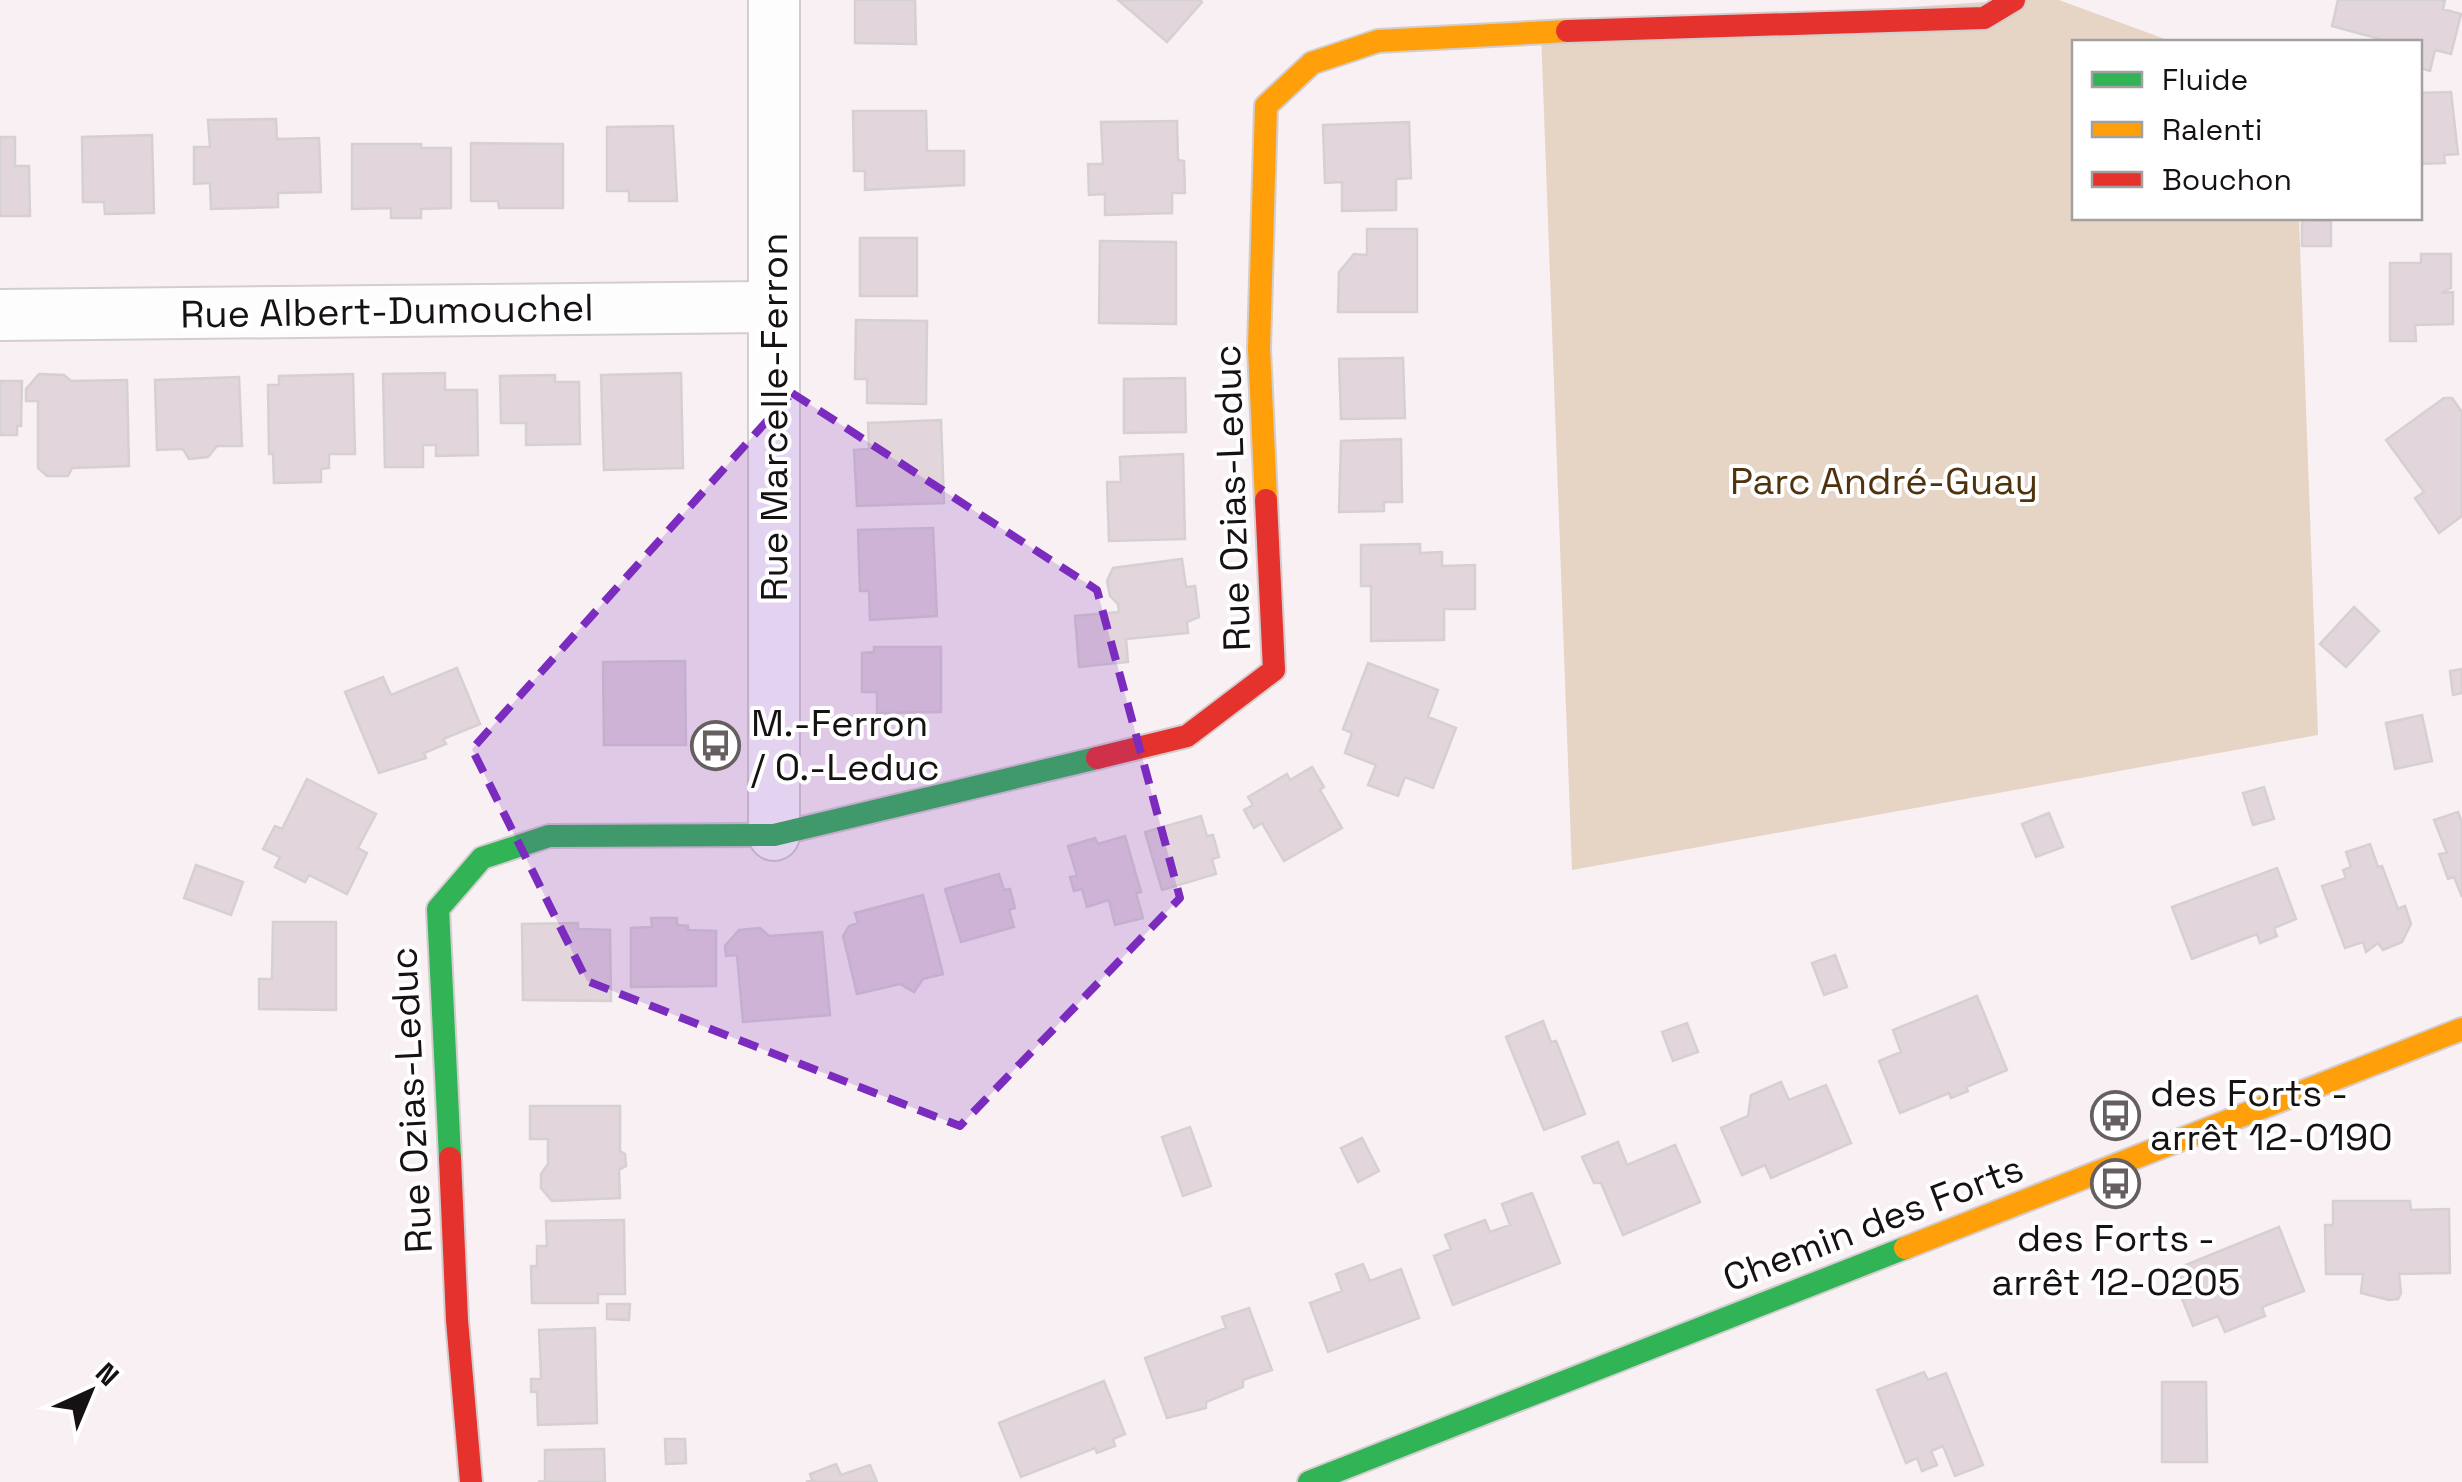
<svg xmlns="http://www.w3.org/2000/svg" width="2462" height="1482" viewBox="0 0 2462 1482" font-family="'Space Grotesk',sans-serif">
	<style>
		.green { fill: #e6d4c5 }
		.building { fill: #e3d5dc; stroke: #d5d0d2; stroke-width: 2.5 }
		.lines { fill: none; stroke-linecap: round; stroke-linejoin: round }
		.street-casing { stroke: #d4cdcf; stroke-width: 54 }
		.fast-casing { stroke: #d4cdcf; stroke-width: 26 }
		.slow-casing { stroke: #d4cdcf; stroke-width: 26 }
		.jam-casing { stroke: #d4cdcf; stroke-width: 26 }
		.street { stroke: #fefdfd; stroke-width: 50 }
		.fast { stroke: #30b455; stroke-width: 22 }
		.slow { stroke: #ff9f0a; stroke-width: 22 }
		.jam { stroke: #e5322d; stroke-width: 22 }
		.marked { fill: #7b2cbf; fill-opacity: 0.2; stroke: #7b2cbf; stroke-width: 8; stroke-dasharray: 20 12; stroke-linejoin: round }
		.labels { text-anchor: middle; stroke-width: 8; stroke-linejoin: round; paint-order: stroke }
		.street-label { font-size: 38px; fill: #161112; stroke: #fff }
		.park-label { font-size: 38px; fill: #50330e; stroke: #fff }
		.poi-label { font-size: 38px; fill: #161112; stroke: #fff; text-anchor: start }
	</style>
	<rect width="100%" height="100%" fill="#f8f0f2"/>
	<path class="green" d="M2014 0H2059L2173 42H2074V218H2299L2318 735 1572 870 1541 32Z"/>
	<path class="building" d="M855 0H915L916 44 855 43Z
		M1118 0H1200L1202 2 1167 42Z
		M2338 0H2445L2443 9 2461 14 2451 54 2435 50 2430 71 2420 68V42H2379L2380 39 2332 26Z
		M2451 92 2458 154 2444 155 2445 163 2420 164V93Z
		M853 111H926L927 151H964V185L865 190V171H854Z
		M276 119 277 139 319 138 321 192 278 193V207L211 209 210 183 194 184V147H210L208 120Z
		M1177 121 1178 160 1184 161 1185 193H1172V213L1105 215V194L1089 195 1088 164H1103L1101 122Z
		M1409 122 1411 178 1396 179V210L1342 211V182L1325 183 1323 125Z
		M673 126 677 201H629V191H607V127Z
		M152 135 154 213 105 214 104 202H83L82 137Z
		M0 137H15V166H29L30 216H0Z
		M471 143 563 144V208H499L498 201H471Z
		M352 144H421V148H451V208L421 209V218H391V208L352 209Z
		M2302 220 2331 221V246H2302Z
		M1367 229H1417V312H1338L1339 272 1354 254 1367 255Z
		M860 238H917V296H860Z
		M1100 241 1176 242V324L1099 323Z
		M2421 254H2451V288L2441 293 2453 292V324L2415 325 2416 341H2390V263H2421Z
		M856 320 927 321 926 404 867 403V379H855Z
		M1403 358 1405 418 1341 419 1339 359Z
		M445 373V390H477L478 455 436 456V445H423V467H385L383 374Z
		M681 373 683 468 604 470 601 375Z
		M39 374 64 375 71 381 127 380 129 466 72 468 68 476H47L38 468V401H26V389Z
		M353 374 355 454H329V468L321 469V482L274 483 273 454H269L268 385H279V376Z
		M555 375V382H579L580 444 526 445V423H501L500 376Z
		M239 377 242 446H217L208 457 189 459 183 449 157 450 155 380Z
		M1185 378 1186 432 1124 433V379Z
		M0 381H22L21 426H17V435H0Z
		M2444 398H2452L2462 412V516L2439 533 2415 498 2424 492 2386 440Z
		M941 420 944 503 857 506 854 450 869 449 868 423Z
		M1401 439 1402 502H1384V511L1339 512 1341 441Z
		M1183 454 1185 539 1109 541 1107 482H1121L1120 457Z
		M933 528 937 616 870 620 869 591H860L858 530Z
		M1420 544V553L1442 552V566L1475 565V609H1444V640L1371 641V586H1361V545Z
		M1182 559 1186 587 1195 586 1199 617 1187 622 1188 633 1126 639 1128 662 1079 667 1075 616 1119 612 1118 604 1110 596 1107 581 1113 568Z
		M2354 607 2379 631 2346 667 2320 644Z
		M874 647H941V712L877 713V692H862V653L874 652Z
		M685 661 686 745H604L603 662Z
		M1368 663 1438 690 1428 717 1456 728 1433 788 1405 777 1398 796 1368 785 1376 765 1345 753 1352 733 1343 729Z
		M457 668 480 724 443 739 446 744 424 753 426 758 379 773 345 692 383 677 391 695Z
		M2462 669V693L2453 695 2450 671Z
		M2422 715 2432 761 2395 769 2386 723Z
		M1312 767 1324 787 1320 790 1342 828 1284 861 1262 823 1254 828 1244 810 1253 805 1248 797 1287 774 1290 780Z
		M307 779 376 814 358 848 367 853 347 894 309 875 305 882 275 867 280 857 263 849 275 826 282 829Z
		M2264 787 2274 819 2253 825 2243 793Z
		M2458 812 2462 822V897L2454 877 2448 879 2439 854 2447 853 2434 820Z
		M2049 813 2063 847 2036 857 2022 824Z
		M1201 816 1207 836 1213 835 1219 857 1212 859 1216 874 1162 890 1145 832Z
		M1125 836 1141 892 1136 893 1143 918 1115 925 1109 900 1087 907 1082 889 1074 891 1070 877 1077 876 1068 846 1095 838 1098 844Z
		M2370 844 2378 867 2382 866 2398 909 2405 906 2411 924 2402 942 2383 950 2378 943 2366 952 2363 942 2345 948 2322 886 2346 878 2343 870 2351 867 2346 852Z
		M196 865 243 882 231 915 184 898Z
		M2277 868 2296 919 2274 928 2277 936 2260 943 2257 934 2192 959 2172 907Z
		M999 874 1004 890 1010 889 1015 908 1009 910 1014 927 961 942 945 889Z
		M923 895 943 974 923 979 914 992 900 984 857 994 843 936 849 926 858 923 855 913Z
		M651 918H677V925L688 926V930L716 931V986L631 987V928L652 927Z
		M273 922H336V1010L259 1009V979H272Z
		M578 923V929L610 930 611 1001 523 1000 522 924Z
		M760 928 769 936 822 932 830 1015 743 1022 737 955 726 956 725 946 739 930Z
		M1835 955 1847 987 1824 995 1812 963Z
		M1977 996 2007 1070 1966 1087 1968 1091 1951 1098 1949 1093 1900 1113 1879 1061 1901 1052 1893 1030Z
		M1543 1021 1551 1042 1556 1041 1585 1114 1544 1130 1506 1037Z
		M1687 1023 1698 1052 1673 1061 1662 1032Z
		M1781 1082 1789 1100 1826 1085 1851 1143 1771 1178 1765 1165 1742 1175 1721 1128 1748 1116 1751 1095Z
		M530 1106H620V1151L625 1154 626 1166 619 1170 620 1198 552 1201 541 1188V1174L548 1164V1139H530Z
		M1190 1127 1211 1186 1183 1196 1162 1137Z
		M1362 1138 1379 1171 1358 1182 1341 1148Z
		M1618 1142 1627 1165 1675 1145 1700 1202 1623 1235 1601 1183H1594L1582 1157Z
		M1532 1193 1560 1263 1453 1305 1434 1256 1451 1249 1445 1235 1485 1220 1490 1232 1510 1225 1502 1204Z
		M2333 1201H2410L2411 1210 2449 1209 2450 1273 2399 1274 2401 1293 2398 1299 2389 1300 2361 1293 2363 1274H2326L2325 1225H2333Z
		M624 1220 625 1294H598V1303H532L531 1266H537V1246H547L546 1221Z
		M2279 1227 2304 1291 2262 1307 2265 1316 2225 1332 2218 1316 2193 1326 2171 1271Z
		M1363 1264 1370 1281 1401 1269 1419 1318 1328 1352 1310 1303 1342 1291 1336 1274Z
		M607 1304H630L629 1320 607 1319Z
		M1249 1308 1272 1370 1243 1380V1387L1206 1402V1408L1167 1418 1145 1358 1226 1328 1222 1317Z
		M595 1328 597 1423 538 1425 537 1392H531V1379H541L539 1330Z
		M1924 1372 1928 1380 1946 1373 1983 1465 1955 1476 1943 1446 1931 1451 1937 1465 1922 1471 1917 1458 1906 1463 1877 1390Z
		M1104 1381 1125 1434 1113 1439 1115 1446 1097 1453 1095 1448 1021 1477 999 1423Z
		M2162 1382H2206L2207 1462H2162Z
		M665 1439H685L686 1463 666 1464Z
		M604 1449 605 1482H538L545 1480V1450Z
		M836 1464 841 1475 870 1465 877 1482H806L812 1480 810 1474Z"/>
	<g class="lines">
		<defs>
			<path id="street" d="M774 0V835
				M0 315 774 307"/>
			<path id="fast" d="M450 1158 438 909 482 858 549 836 774 835 1097 758
				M1309 1482 1905 1248"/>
			<path id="slow" d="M1266 500 1259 348 1266 106 1312 63 1378 41 1567 31
				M1905 1248 2462 1029"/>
			<path id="jam" d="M1567 31 1984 18 2014 0
				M1097 758 1187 736 1274 670 1266 500
				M450 1158 457 1320 471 1482"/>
		</defs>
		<use href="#street" class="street-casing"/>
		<use href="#fast" class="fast-casing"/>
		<use href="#slow" class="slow-casing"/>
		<use href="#jam" class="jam-casing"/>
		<use href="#street" class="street"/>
		<use href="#fast" class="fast"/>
		<use href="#slow" class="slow"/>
		<use href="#jam" class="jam"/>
	</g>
	<path class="marked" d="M792 393 1097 590 1180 898 960 1126 587 981 472 749Z"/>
	<defs>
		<symbol id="bus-ring" viewBox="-11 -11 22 22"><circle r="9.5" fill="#fff" stroke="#655f60" stroke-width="1.5"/><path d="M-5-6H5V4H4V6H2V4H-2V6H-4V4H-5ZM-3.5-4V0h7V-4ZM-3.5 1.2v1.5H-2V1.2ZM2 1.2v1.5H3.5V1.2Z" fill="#655f60"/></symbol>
	</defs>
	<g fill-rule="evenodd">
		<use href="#bus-ring" x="688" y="718" width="55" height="55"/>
		<use href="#bus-ring" x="2088" y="1088" width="55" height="55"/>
		<use href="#bus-ring" x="2088" y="1156" width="55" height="55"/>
	</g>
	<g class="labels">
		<g class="street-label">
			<text transform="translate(387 311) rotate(-1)" y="13">Rue Albert-Dumouchel</text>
			<text transform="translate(774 417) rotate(-90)" y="13">Rue Marcelle-Ferron</text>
			<text transform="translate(1232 498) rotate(-92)" y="13">Rue Ozias-Leduc</text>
			<text transform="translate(411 1100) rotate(-93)" y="13">Rue Ozias-Leduc</text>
			<text transform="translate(1873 1223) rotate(-21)" y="13">Chemin des Forts</text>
		</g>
		<g class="park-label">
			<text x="1884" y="494">Parc André-Guay</text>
		</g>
		<g class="poi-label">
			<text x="751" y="736">M.-Ferron<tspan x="751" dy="44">/ O.-Leduc</tspan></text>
			<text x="2150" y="1106">des Forts -<tspan x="2150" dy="44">arrêt 12-0190</tspan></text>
			<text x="2116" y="1251" text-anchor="middle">des Forts -<tspan x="2116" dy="44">arrêt 12-0205</tspan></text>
		</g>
	</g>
	<rect x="2072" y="40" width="350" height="180" fill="#ffffff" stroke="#a2a0a0" stroke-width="2.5"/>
	<rect x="2092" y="72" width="50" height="15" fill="#30b455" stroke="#a2a0a0" stroke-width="2.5"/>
	<text x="2162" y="90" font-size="30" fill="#161112">Fluide</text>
	<rect x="2092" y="122" width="50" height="15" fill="#ff9f0a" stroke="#a2a0a0" stroke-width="2.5"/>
	<text x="2162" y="140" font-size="30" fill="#161112">Ralenti</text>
	<rect x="2092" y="172" width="50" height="15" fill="#e5322d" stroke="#a2a0a0" stroke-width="2.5"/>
	<text x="2162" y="190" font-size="30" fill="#161112">Bouchon</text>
	<g transform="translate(90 1392) rotate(44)" stroke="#ffffff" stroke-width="8" paint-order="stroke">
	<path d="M0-8L18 38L0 25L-18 38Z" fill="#161112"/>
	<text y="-15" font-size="28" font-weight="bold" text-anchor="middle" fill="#161112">N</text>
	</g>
</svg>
